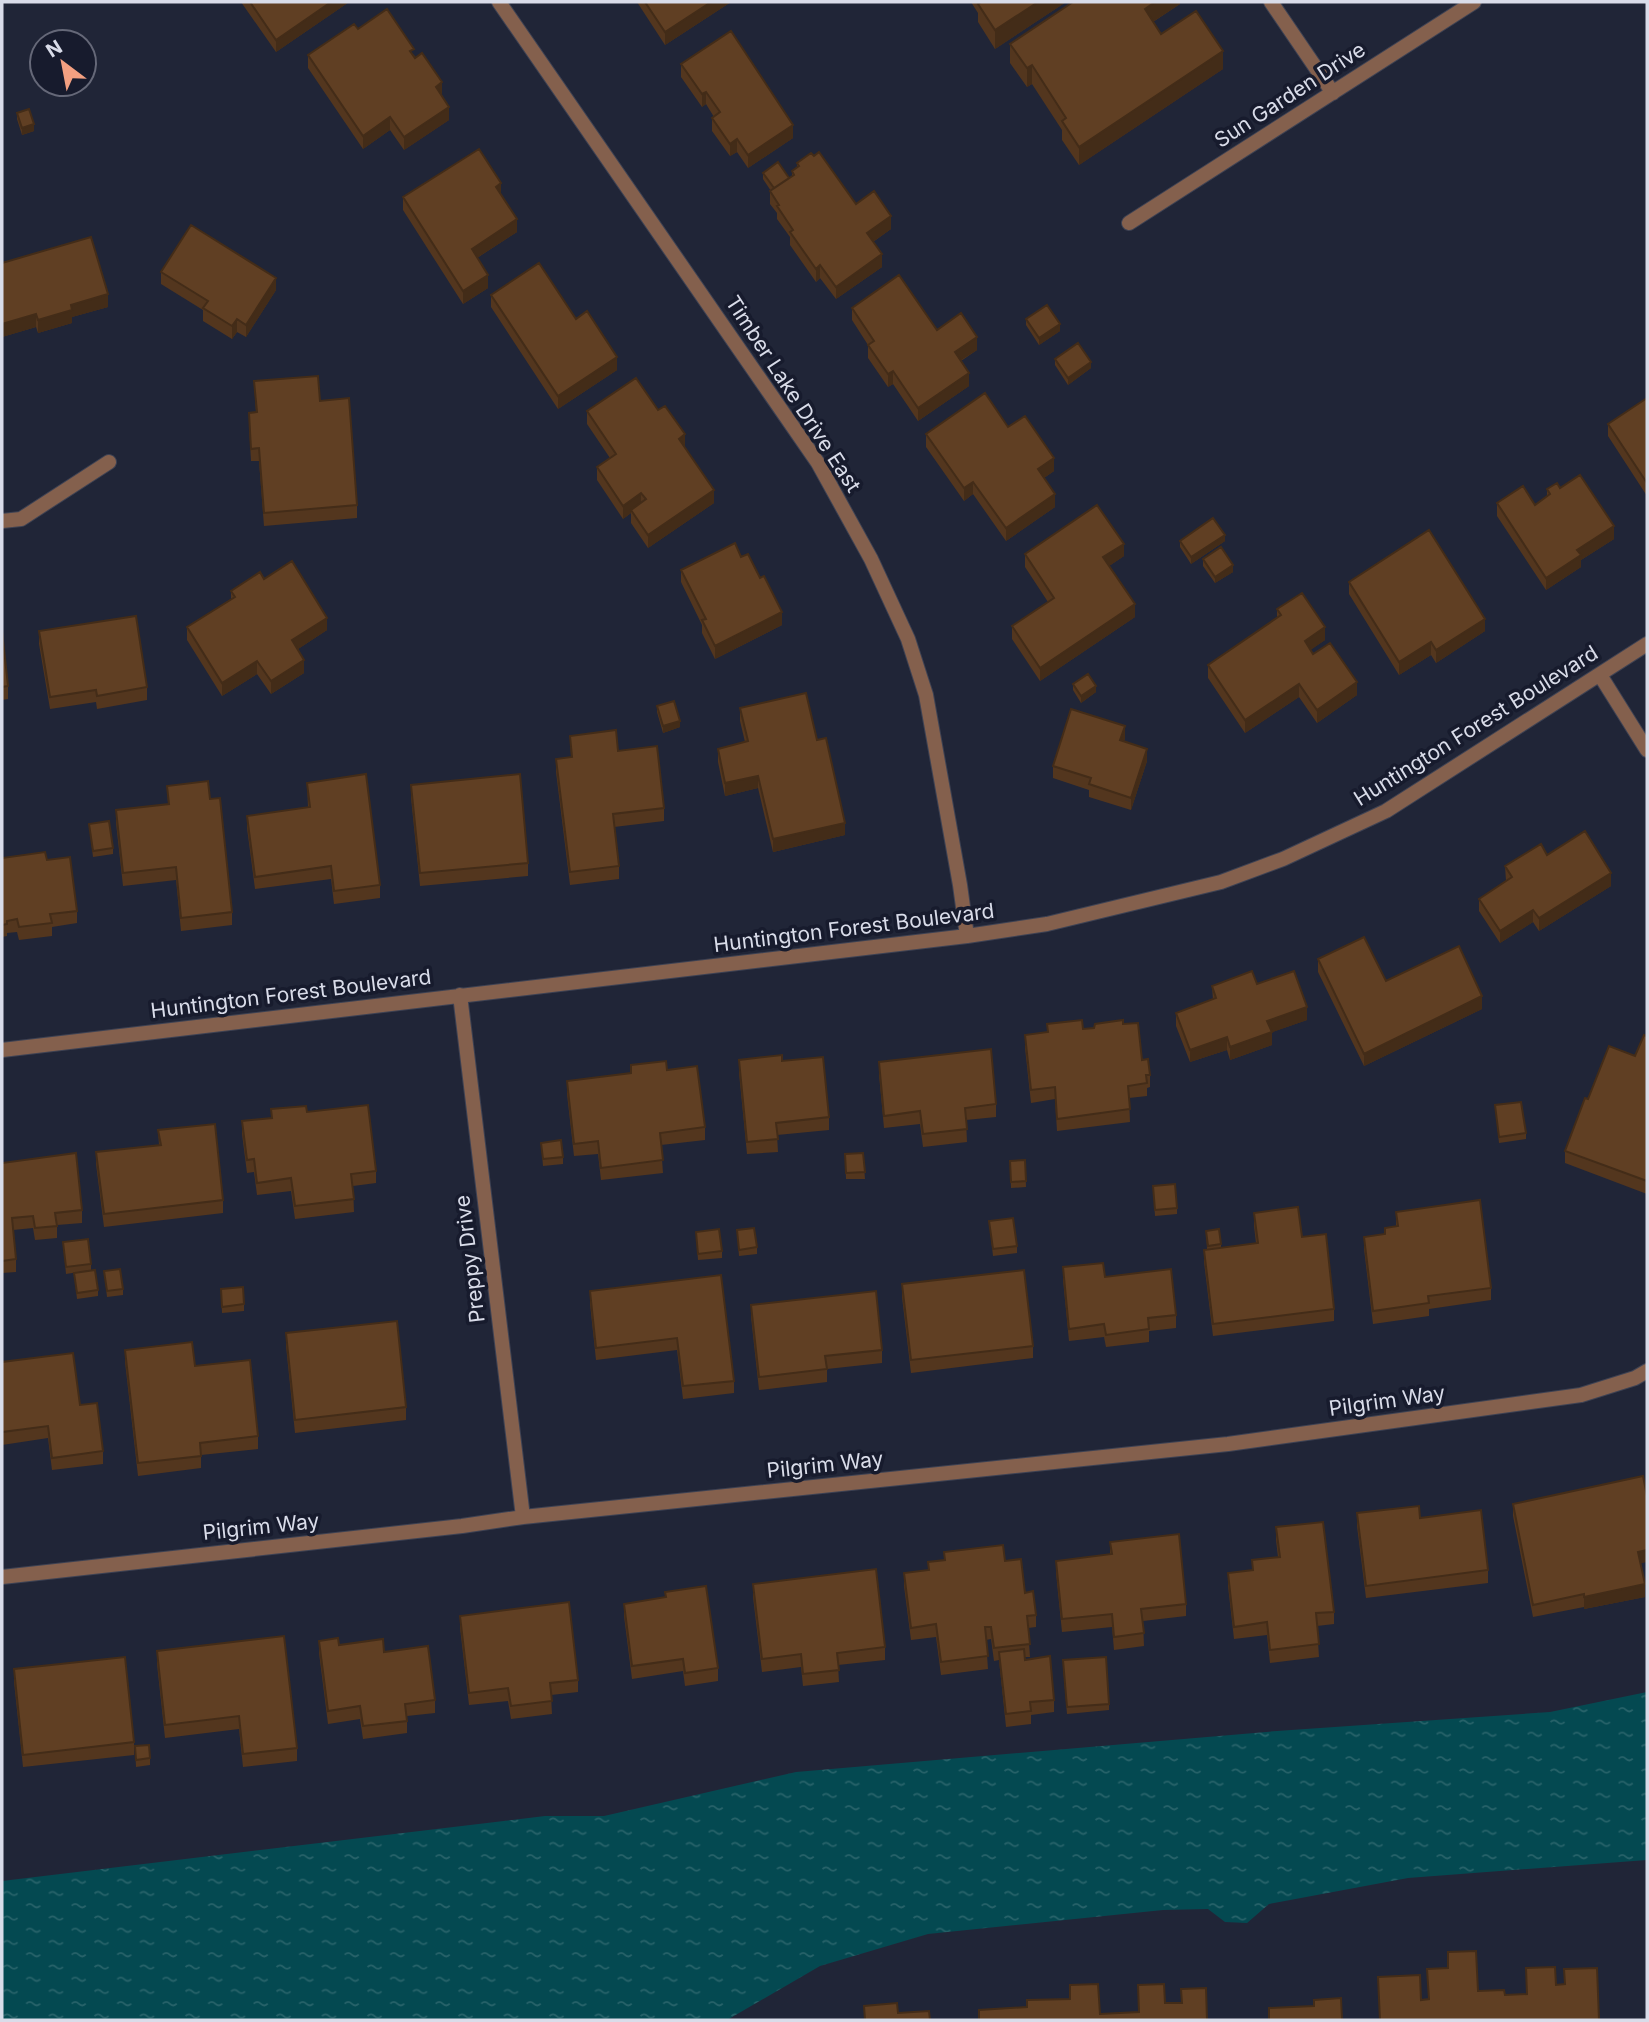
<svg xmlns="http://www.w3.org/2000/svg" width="1649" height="2022" viewBox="0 0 1649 2022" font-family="Inter,sans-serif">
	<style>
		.water { fill: url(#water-ripples) }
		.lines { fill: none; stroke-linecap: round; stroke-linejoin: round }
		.street-casing { stroke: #3e4253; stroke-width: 16 }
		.street { stroke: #84604d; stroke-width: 14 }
		.wall { fill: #53361e }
		.shaded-wall { fill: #432c18 }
		.building { fill: #603f23; stroke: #432c18; stroke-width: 2 }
		.labels { text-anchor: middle; stroke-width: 7; stroke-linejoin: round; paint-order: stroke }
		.street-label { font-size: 21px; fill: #d9dce9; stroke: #171b2d }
	</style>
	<defs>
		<pattern id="water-ripples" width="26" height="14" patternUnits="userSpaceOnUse" patternTransform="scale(1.75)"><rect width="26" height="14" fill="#044951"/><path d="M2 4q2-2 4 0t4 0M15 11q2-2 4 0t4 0" fill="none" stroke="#28636a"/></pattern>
	</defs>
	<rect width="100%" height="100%" fill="#202537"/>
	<path class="water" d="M1647 1692V1860L1408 1878 1269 1904 1247 1923 1225 1922 1208 1909 1163 1910 928 1934 820 1966 727 2020H2V1881L545 1816H604L796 1772 1277 1731 1550 1712Z"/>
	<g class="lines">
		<defs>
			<path id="street" d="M499 2 818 463 871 559 908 639 926 695 960 885 967 936
				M1271 2 1333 93
				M1129 223 1474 2
				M2 521 21 519 109 462
				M1600 675 1647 750
				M460 995 523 1517
				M2 1050 967 936 1047 924 1221 882 1283 859 1386 811 1647 644
				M2 1577 462 1526 523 1517 1228 1444 1581 1395 1635 1378 1647 1371"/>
		</defs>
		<use href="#street" class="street-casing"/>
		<use href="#street" class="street"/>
	</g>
	<path class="wall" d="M241 2H349L276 52Z
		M637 2H731L665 45Z
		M971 2H1066L995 49 978 22V13Z
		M1180 2V4L1153 22 1161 34 1223 69 1079 165 1062 140V130L1032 84 1027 87 1010 63V44Z
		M358 29 414 55 442 95 441 96 449 120 404 150 390 130 363 149 308 68V55Z
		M681 64 793 138 748 168 737 152 730 156 712 131V118L714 117 706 104 702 107 681 77Z
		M17 113 34 131 22 135 17 119Z
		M814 156 856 204 891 229 873 242 882 267 836 299 820 278 816 282 790 245V237L777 219V213L770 204V191H771L763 179V173L789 178 792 176V171L797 168V163Z
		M501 195 517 232 477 258 488 288 463 304 403 210V197Z
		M2 263 108 307 72 317V323L38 333 36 327 2 337Z
		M161 272 276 290 246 337 237 332 232 339 203 321V310L161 284Z
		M491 295 576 319 617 370 558 409 491 307Z
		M852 308 977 350 961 361 969 386 918 421 893 384 888 387 868 358V345L852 320Z
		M1026 319 1060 331 1039 345 1026 325Z
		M1055 359 1091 368 1068 385 1055 365Z
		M254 381 320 401 357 505V518L264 526 259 461H251L249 426V413H256Z
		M1647 398V496L1608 436V424Z
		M658 410 685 447V448L714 503 648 548 631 523V513L623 519 597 480V467L610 458 587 424V411Z
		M1008 427 1054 471 1044 478 1055 507 1006 541 973 494 964 501 926 447V434Z
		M1560 488 1614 539 1581 560V567L1546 590 1497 516V503L1535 505 1547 496V489Z
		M1180 541H1225L1191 564 1180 547Z
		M1025 554 1124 556 1109 566 1135 617 1040 681 1012 639V626L1048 602 1025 567Z
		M741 557 782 625 715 659 702 633V625L681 582V570Z
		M1203 559 1233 572 1215 583 1203 566Z
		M264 579 327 630 298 649 304 673 271 694 257 674 222 696 187 640V627L231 599V591Z
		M1349 582 1485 631 1436 663 1431 655 1399 675 1349 594Z
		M1277 609 1325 640 1310 650 1313 654 1357 695 1317 723 1299 697 1245 733 1208 678V665L1277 618Z
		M2 631 8 686V699L2 700Z
		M39 631 147 687V700L97 709 96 702 50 709 39 644Z
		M1073 684 1096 692 1081 703 1073 690Z
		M657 706 680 727 663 733 657 712Z
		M740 708 817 740 845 835 773 852 758 788 725 796 718 762V749L745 742 740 721Z
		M570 736 618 751 664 808V821L614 827 619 866V879L570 885 556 772V759L571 757Z
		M1125 738 1124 741 1147 761 1131 810 1089 797V790L1053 778V766Z
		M307 783 380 885V898L334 904 331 879 255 889 247 828V816L308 807Z
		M411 785 528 863V876L420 886 411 798Z
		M167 786 210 799 232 912V925L181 931 176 880 123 886 116 823V810L168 804Z
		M89 824 113 848V854L93 857Z
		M1547 855 1611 886 1539 931 1533 922 1500 943 1479 911V899L1506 881 1505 866Z
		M2 858 47 860 77 911V923L52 927V936L19 940 17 932 7 933V936L2 937Z
		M1318 959 1386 981 1482 1009 1364 1066 1318 972Z
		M1257 984 1307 1020 1272 1032V1045L1230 1060 1227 1050 1190 1062 1176 1026V1013L1213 1000 1212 986Z
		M1047 1024 1083 1029 1123 1024 1150 1075V1087L1147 1088V1096L1129 1098 1130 1122 1057 1131 1055 1099 1031 1103 1025 1048V1035L1047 1032Z
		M1647 1036V1194L1565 1163V1151L1635 1056Z
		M739 1060 782 1061 829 1117V1130L777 1135 778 1152 747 1154 739 1073Z
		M879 1062 996 1104V1117L966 1120 967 1142 923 1147 920 1124 884 1128 879 1075Z
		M631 1065 667 1070 705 1127V1140L661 1145 663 1173 601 1180 598 1154 574 1156 567 1094V1081L631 1073Z
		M1495 1105 1526 1133V1139L1499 1143Z
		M271 1109 307 1112 376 1171V1183L353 1186 354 1212 295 1219 291 1191 257 1195 254 1172 247 1173 242 1134V1121L271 1118Z
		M158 1130 223 1200V1213L104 1227 96 1164V1152L159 1145Z
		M541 1143 563 1157V1164L543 1166Z
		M863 1153 865 1179H846L845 1154Z
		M1025 1160 1026 1187 1011 1188 1010 1161Z
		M2 1163 82 1210V1223L57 1225V1238L35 1240 33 1228 13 1230 16 1259V1272L2 1273Z
		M1153 1186 1177 1208V1214L1155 1216Z
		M1396 1212 1491 1288V1300L1429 1309V1316L1373 1324 1364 1249V1237L1385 1234 1396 1227Z
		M1254 1213 1302 1237 1334 1309V1321L1213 1336 1204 1262V1250L1207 1249 1206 1231 1221 1244V1248L1256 1243 1254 1226Z
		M989 1221 1017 1246V1253L993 1256Z
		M737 1230 757 1247V1254L739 1256Z
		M696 1232 722 1251V1258L698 1260Z
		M63 1242 91 1264V1270L66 1274Z
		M1063 1267 1105 1277 1176 1315V1328L1149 1331V1342L1106 1347 1104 1337 1069 1341 1063 1280Z
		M104 1271 123 1289V1295L107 1297Z
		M74 1273 98 1290V1296L77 1299Z
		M721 1275 734 1381V1393L683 1399 677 1350 596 1360 590 1304V1291Z
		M902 1284 1033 1346V1358L911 1373 902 1297Z
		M221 1289 244 1304V1311L222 1313Z
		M751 1305 882 1350V1363L827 1369V1382L759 1390 751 1317Z
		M286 1333 406 1407V1420L295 1433 286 1346Z
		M125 1350 195 1366 258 1436V1449L201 1455V1468L138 1476 125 1362Z
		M2 1362 80 1405 103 1451V1464L52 1470 48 1438 2 1445Z
		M1513 1504 1641 1564 1645 1597 1584 1609V1607L1533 1617 1513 1516Z
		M1357 1513 1488 1570V1583L1366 1598 1357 1526Z
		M1276 1527 1334 1612V1624L1317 1626 1319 1657 1270 1663 1267 1635 1234 1639 1228 1586V1573L1252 1570V1560L1278 1557 1276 1540Z
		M1110 1542 1186 1604V1616L1143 1621 1144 1646 1114 1650 1112 1627 1062 1632 1056 1573V1561L1110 1555Z
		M944 1552 1005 1561 1025 1593 1036 1615V1627L1028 1628 1030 1657H1025V1660L1054 1700V1712L1031 1715V1724L1006 1727 999 1660 994 1661 991 1639 986 1640 988 1669 941 1675 936 1637 911 1640 904 1586V1573L928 1570V1562L944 1560Z
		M753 1584 885 1647V1660L838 1665 839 1682 803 1686 801 1667 762 1672 753 1597Z
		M665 1592 718 1668V1681L685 1686 683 1671 632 1679 624 1616V1604L665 1597Z
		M460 1616 578 1680V1692L551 1695 552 1714 511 1719 508 1701 469 1705 460 1628Z
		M319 1641 384 1652 435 1700V1713L407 1716V1733L363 1739 360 1719 328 1724 319 1653Z
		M157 1651 297 1748V1761L243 1767 239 1729 165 1738 157 1664Z
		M1063 1667 1109 1704V1710L1067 1714Z
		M14 1669 134 1742V1755L23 1767 14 1682Z
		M135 1746 150 1758V1765L136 1767Z"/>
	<path class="shaded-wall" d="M331 2H349L276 52V40Z
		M711 2H731L665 45V32Z
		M1038 2H1066L995 49V30Z
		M1155 2H1180V4L1145 27V9Z
		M1223 51V69L1079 165V147Z
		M1032 65V84L1027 87V68Z
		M442 82V95L436 100V87Z
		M706 92V104L702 107V94Z
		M449 107V120L404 150V137Z
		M390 117V130L363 149V136Z
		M34 124V131L22 135V128Z
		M793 125V138L748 168V155Z
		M737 139V152L730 156V144Z
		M501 183V196L496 187Z
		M891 216V229L867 246V233Z
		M517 219V232L472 261V249Z
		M882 254V267L836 299V287Z
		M820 265V278L816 282V269Z
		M488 275V288L463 304V291Z
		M276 278V290L246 337V325Z
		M108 294V307L72 317V323L38 333V320L71 305Z
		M36 314V327L2 337V324Z
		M237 319V332L232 339V326Z
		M1060 324V331L1039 345V338Z
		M977 337V350L955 364V352Z
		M617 357V370L558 409V396Z
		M1091 362V368L1068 385V378Z
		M893 371V384L888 387V374Z
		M969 373V386L918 421V408Z
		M685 434V447L679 452V439Z
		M1054 458V471L1038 482V469Z
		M973 482V494L964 501V488Z
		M714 490V503L648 548V535Z
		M641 493V506L631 510V513L623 519V506Z
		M1055 494V507L1006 541V528Z
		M1614 526V539L1581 560V567L1546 590V578L1577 550Z
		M1225 535V541L1191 564V557Z
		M1124 544V556L1103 570V557Z
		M1233 565V572L1215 583V577Z
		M1135 604V617L1040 681V668Z
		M782 612V625L715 659V646Z
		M327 618V630L292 653V640Z
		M1485 619V631L1436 663V650Z
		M1325 627V640L1305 654V641Z
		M1431 642V655L1399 675V662Z
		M304 660V673L271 694V681Z
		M257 661V674L222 696V683Z
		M1357 682V695L1317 723V710Z
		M1299 684V697L1245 733V720Z
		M1096 686V692L1081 703V696Z
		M680 721V727L663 733V726Z
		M1125 726V738L1120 753V740Z
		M1147 749V761L1131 810V798Z
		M758 776V788L725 796V783Z
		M845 823V835L773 852V839Z
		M1611 873V886L1539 931V918Z
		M1533 910V922L1500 943V931Z
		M1482 996V1009L1364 1066V1054Z
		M1307 1007V1020L1267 1034V1021Z
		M1272 1032V1045L1230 1060V1047Z
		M1227 1037V1050L1190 1062V1050Z
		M1647 1550V1562L1638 1564V1552Z
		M1645 1584V1597L1584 1609V1597Z"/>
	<path class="building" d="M250 2H331L276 40Z
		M645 2H711L665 32Z
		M981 2H1038L995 30 978 4Z
		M1073 2H1155L1145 9 1161 34 1196 11 1223 51 1079 147 1062 121 1066 118 1032 65 1027 68 1010 44Z
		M387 9 414 49 410 51 415 58 422 53 442 82 436 87 449 107 404 137 390 117 363 136 308 55 354 24 358 29Z
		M731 31 793 125 748 155 737 139 730 144 712 118 720 112 706 92 702 94 681 64Z
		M29 109 34 124 22 128 17 113Z
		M479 149 501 183 496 187 517 219 472 249 488 275 463 291 403 197Z
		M819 152 856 204 874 191 891 216 867 233 882 254 836 287 820 265 816 269 790 232 793 230 777 206 779 205 770 191 794 175 792 171 799 166 797 163 811 153 814 156Z
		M778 162 789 178 774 188 763 173Z
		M191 225 276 278 246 325 237 319 232 326 203 308 208 301 161 272Z
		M91 237 108 294 71 305 72 310 38 320 36 314 2 324V263Z
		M539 263 576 319 587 311 617 357 558 396 491 295Z
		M899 275 937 330 961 313 977 337 955 352 969 373 918 408 893 371 888 374 868 345 874 341 852 308Z
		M1047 305 1060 324 1039 338 1026 319Z
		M1078 343 1091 362 1068 378 1055 359Z
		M318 376 320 401 349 398 357 505 264 513 259 448 251 449 249 413 257 412 254 381Z
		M636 378 658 410 665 406 685 434 679 439 714 490 648 535 631 510 646 499 641 493 623 506 597 467 616 454 587 411Z
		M985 393 1008 427 1025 416 1054 458 1038 469 1055 494 1006 528 973 482 964 488 926 434Z
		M1647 398V483L1608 424Z
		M1580 475 1614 526 1577 550 1581 555 1546 578 1497 503 1523 486 1535 505 1550 494 1547 489 1557 483 1560 488Z
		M1097 505 1124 544 1103 557 1135 604 1040 668 1012 626 1054 598 1025 554Z
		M1213 518 1225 535 1191 557 1180 541Z
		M1429 530 1485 619 1436 650 1431 642 1399 662 1349 582Z
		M735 543 741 557 748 554 760 578 764 576 782 612 715 646 702 620 706 619 681 570Z
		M1221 547 1233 565 1215 577 1203 559Z
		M292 561 327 618 292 640 304 660 271 681 257 661 222 683 187 627 235 597 231 591 260 572 264 579Z
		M1302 593 1325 627 1305 641 1313 654 1330 643 1357 682 1317 710 1299 684 1245 720 1208 665 1281 615 1277 609Z
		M136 616 147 687 97 696 96 690 50 697 39 631Z
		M2 631 8 686 2 687Z
		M1088 674 1096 686 1081 696 1073 684Z
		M806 693 817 740 826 738 845 823 773 839 758 776 725 783 718 749 748 741 740 708Z
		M674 701 680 721 663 726 657 706Z
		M1071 709 1125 726 1120 740 1147 749 1131 798 1089 784 1091 778 1053 766Z
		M616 730 618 751 657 746 664 808 613 814 619 866 570 872 556 759 572 757 570 736Z
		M366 774 380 885 334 891 331 866 255 877 247 816 310 807 307 783Z
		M520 774 528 863 420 873 411 785Z
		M208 781 210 799 220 798 232 912 181 918 176 867 123 873 116 810 169 804 167 786Z
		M109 821 113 848 93 851 89 824Z
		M1585 831 1611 873 1539 918 1533 910 1500 931 1479 899 1512 877 1505 866 1541 844 1547 855Z
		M45 852 47 860 70 857 77 911 50 914 52 923 19 927 17 919 7 921V924L2 925V858Z
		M1364 937 1386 981 1459 946 1482 996 1364 1054 1318 959Z
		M1252 971 1257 984 1294 971 1307 1007 1267 1021 1272 1032 1230 1047 1227 1037 1190 1050 1176 1013 1216 998 1212 986Z
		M1082 1020 1083 1029 1094 1028 1095 1024 1123 1020V1024L1138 1023 1142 1060 1148 1059 1150 1075H1146L1147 1083 1128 1086 1130 1109 1057 1119 1055 1087 1031 1090 1025 1035 1048 1032 1047 1024Z
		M1644 1035 1647 1036V1181L1565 1151 1585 1098 1588 1099 1609 1046 1635 1056Z
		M991 1049 996 1104 965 1108 967 1129 923 1134 920 1111 884 1116 879 1062Z
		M782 1055V1061L823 1057 829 1117 776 1123 778 1139 747 1142 739 1060Z
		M666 1061 667 1070 697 1066 705 1127 660 1133 663 1160 601 1168 598 1141 574 1144 567 1081 631 1073V1065Z
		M1521 1102 1526 1133 1499 1137 1495 1105Z
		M368 1105 376 1171 351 1174 354 1199 295 1206 291 1178 257 1183 254 1159 247 1160 242 1121 272 1118 271 1109 306 1106 307 1112Z
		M215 1124 223 1200 104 1214 96 1152 161 1145 158 1130Z
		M561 1140 563 1157 543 1159 541 1143Z
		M76 1153 82 1210 55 1213 57 1226 35 1228 33 1216 12 1218 16 1259 2 1261V1163Z
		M863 1153 865 1172 846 1173 845 1154Z
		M1025 1160 1026 1181 1011 1182 1010 1161Z
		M1175 1184 1177 1208 1155 1210 1153 1186Z
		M1480 1200 1491 1288 1428 1296 1429 1303 1373 1311 1364 1237 1385 1234V1228L1398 1226 1396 1212Z
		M1298 1207 1302 1237 1326 1234 1334 1309 1213 1324 1204 1250 1258 1243 1254 1213Z
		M1013 1218 1017 1246 993 1249 989 1221Z
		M754 1228 757 1247 739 1250 737 1230Z
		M719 1229 722 1251 698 1254 696 1232Z
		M1219 1229 1221 1244 1208 1246 1206 1231Z
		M88 1239 91 1264 66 1267 63 1242Z
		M1103 1263 1105 1277 1171 1269 1176 1315 1148 1318 1149 1329 1106 1335 1104 1324 1069 1329 1063 1267Z
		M120 1269 123 1289 107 1291 104 1271Z
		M95 1270 98 1290 77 1293 74 1273Z
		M1024 1270 1033 1346 911 1360 902 1284Z
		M721 1275 734 1381 683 1386 677 1338 596 1348 590 1291Z
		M243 1287 244 1304 222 1307 221 1289Z
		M876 1291 882 1350 825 1356 827 1369 759 1377 751 1305Z
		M397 1321 406 1407 295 1420 286 1333Z
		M192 1342 195 1366 250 1360 258 1436 200 1443 201 1456 138 1463 125 1350Z
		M73 1353 80 1405 97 1403 103 1451 52 1458 48 1426 2 1432V1362Z
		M1643 1476 1647 1496V1550L1638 1552 1645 1584 1584 1597V1594L1533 1605 1513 1504Z
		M1419 1506 1420 1518 1481 1510 1488 1570 1366 1586 1357 1513Z
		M1323 1522 1334 1612 1316 1613 1319 1644 1270 1650 1267 1622 1234 1627 1228 1573 1253 1570 1252 1560 1280 1557 1276 1527Z
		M1179 1534 1186 1604 1141 1609 1144 1633 1114 1637 1112 1614 1062 1619 1056 1561 1112 1554 1110 1542Z
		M1003 1545 1005 1561 1021 1559 1025 1593 1033 1591 1036 1615 1027 1616 1030 1644 994 1648 991 1627H985L988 1656 941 1662 936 1624 911 1628 904 1573 929 1570 928 1562 945 1560 944 1552Z
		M876 1569 885 1647 837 1653 839 1670 803 1674 801 1654 762 1659 753 1584Z
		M706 1586 718 1668 685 1673 683 1659 632 1666 624 1604 666 1597 665 1592Z
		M569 1602 578 1680 550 1683 552 1701 511 1706 508 1688 469 1693 460 1616Z
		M284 1636 297 1748 243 1754 239 1716 165 1725 157 1651Z
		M338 1638 339 1645 383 1639 384 1652 428 1646 435 1700 405 1704 407 1721 363 1726 360 1706 328 1711 319 1641Z
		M1024 1649 1025 1660 1050 1656 1054 1700 1030 1702 1031 1711 1006 1714 999 1652Z
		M125 1657 134 1742 23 1755 14 1669Z
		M1106 1657 1109 1704 1067 1707 1063 1660Z
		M149 1745 150 1758 136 1760 135 1746Z
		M1476 1951 1478 1991 1504 1990 1505 1995 1527 1994 1526 1968 1555 1967 1556 1985 1565 1984 1564 1969 1597 1968 1599 2020H1380L1378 1977 1420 1975 1421 2000 1429 1999 1427 1969 1448 1968V1952Z
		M1098 1984 1100 2014 1139 2012 1138 1985 1164 1984 1165 2003H1182L1181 1989 1206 1988 1207 2020H968H979V2010L1027 2007V2000L1070 1999V1985Z
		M1341 1998 1342 2020H1269V2008L1314 2006V2000Z
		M897 2003 898 2013 929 2011 930 2020H865L864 2006Z"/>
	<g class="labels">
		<g class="street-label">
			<text transform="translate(1290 95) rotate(-33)" y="7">Sun Garden Drive</text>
			<text transform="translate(793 394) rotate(57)" y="7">Timber Lake Drive East</text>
			<text transform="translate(1476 726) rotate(-32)" y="7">Huntington Forest Boulevard</text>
			<text transform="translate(854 928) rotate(-7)" y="7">Huntington Forest Boulevard</text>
			<text transform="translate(291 994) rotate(-7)" y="7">Huntington Forest Boulevard</text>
			<text transform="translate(470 1259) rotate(-97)" y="7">Preppy Drive</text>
			<text transform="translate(1387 1401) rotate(-8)" y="7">Pilgrim Way</text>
			<text transform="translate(825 1465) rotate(-6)" y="7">Pilgrim Way</text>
			<text transform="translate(261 1527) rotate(-6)" y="7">Pilgrim Way</text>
		</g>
	</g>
	<rect width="1649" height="2022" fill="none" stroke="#d9dce9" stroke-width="7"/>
	<g transform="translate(63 63) rotate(328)"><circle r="33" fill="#171b2d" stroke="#656878" stroke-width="2"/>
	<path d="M0-5L12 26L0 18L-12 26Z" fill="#f3a081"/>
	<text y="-10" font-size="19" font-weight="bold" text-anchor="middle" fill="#d9dce9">N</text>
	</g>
</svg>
